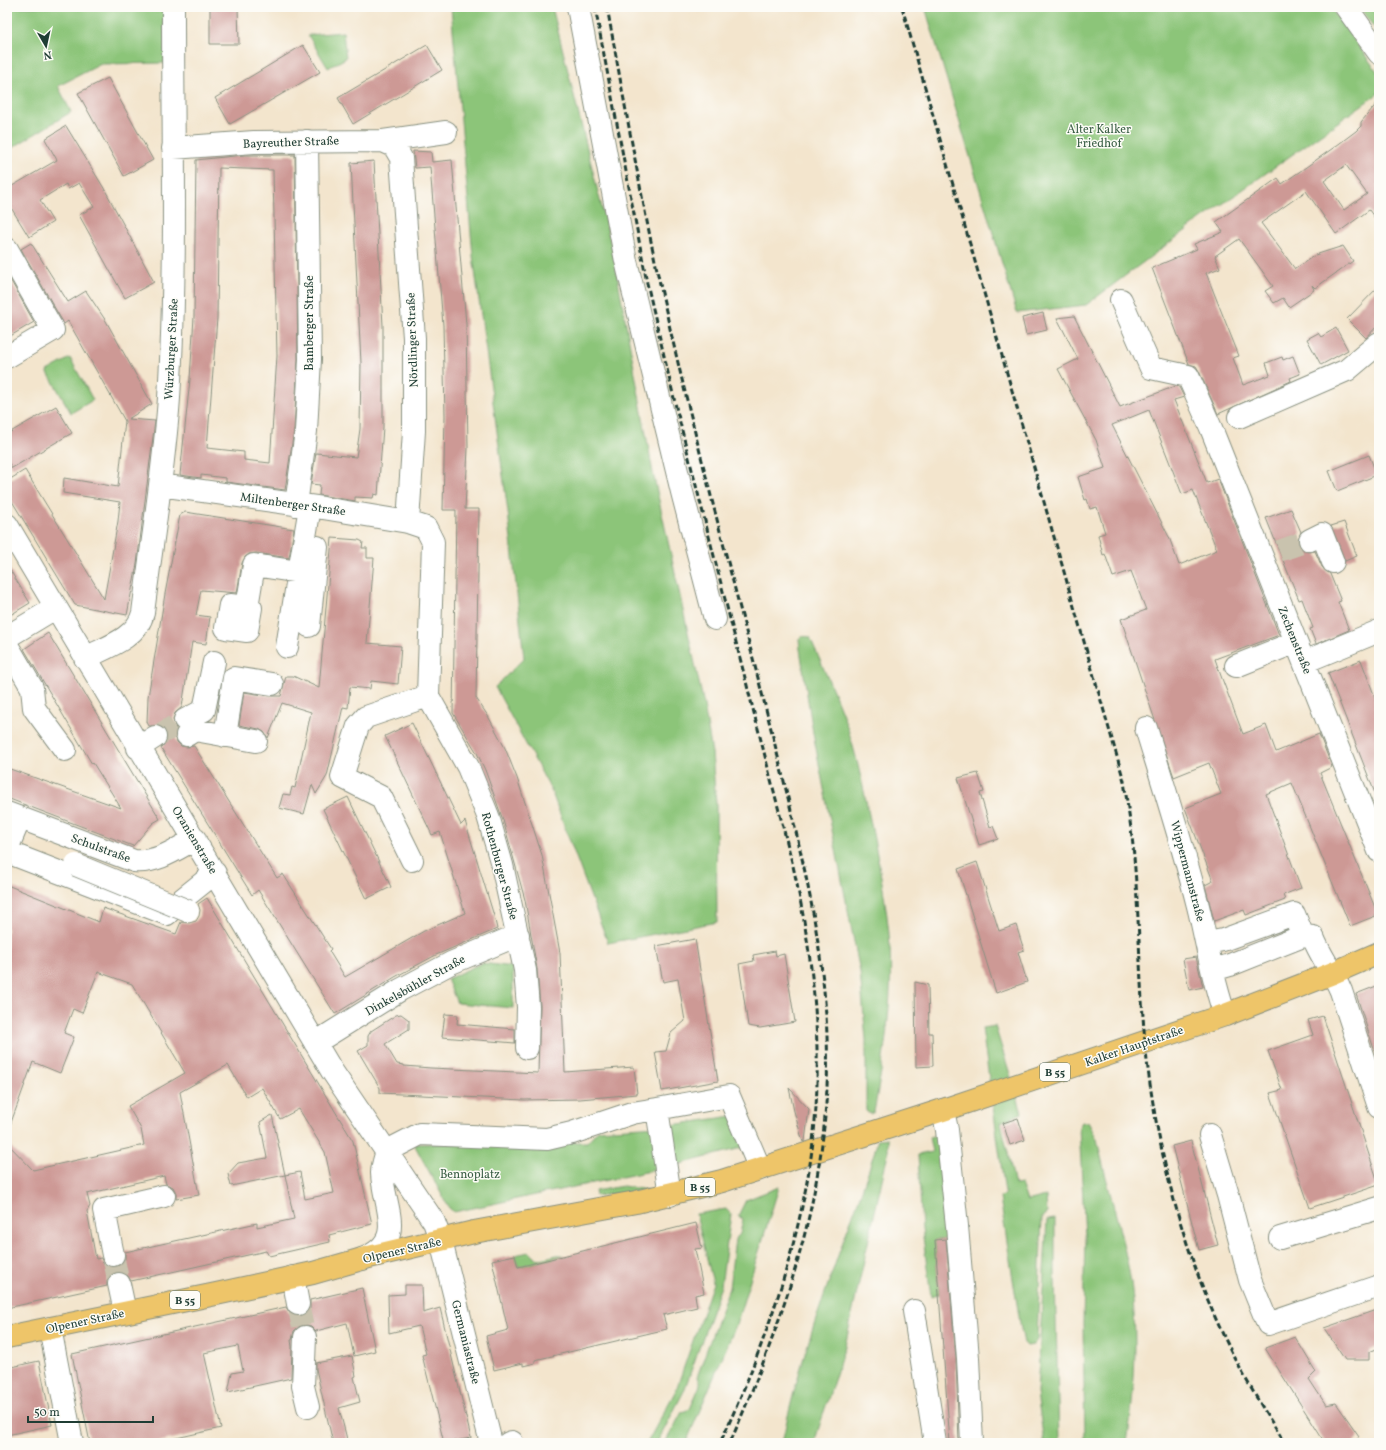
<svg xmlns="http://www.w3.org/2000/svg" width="1386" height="1450" viewBox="0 0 1386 1450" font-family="Vollkorn,serif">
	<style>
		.green { fill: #8cc579; stroke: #568156 }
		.building { fill: #cd9995; fill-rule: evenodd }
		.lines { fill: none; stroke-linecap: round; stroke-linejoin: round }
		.minor-tunnel { stroke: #c9c3ae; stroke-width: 22; stroke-dasharray: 22 11; stroke-linecap: butt }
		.minor-casing { stroke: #899180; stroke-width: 24 }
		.major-casing { stroke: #899180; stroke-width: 24 }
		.minor { stroke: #fff; stroke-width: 22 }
		.major { stroke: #eec569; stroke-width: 22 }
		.rail { stroke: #1f3d34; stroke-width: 3; stroke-dasharray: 6 3; stroke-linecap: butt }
		.minor-bridge-casing { stroke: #899180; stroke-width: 24; stroke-linecap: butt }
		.minor-bridge { stroke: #fff; stroke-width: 22 }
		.labels { text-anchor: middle; stroke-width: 3; stroke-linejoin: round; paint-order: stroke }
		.shield { fill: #fdfcf7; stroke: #62766e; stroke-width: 1 }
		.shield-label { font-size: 11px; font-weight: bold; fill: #1f3d34 }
		.park-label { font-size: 12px; fill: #3a5f45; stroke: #fdfcf7 }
		.street-label { font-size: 12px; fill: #1f3d34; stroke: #fdfcf7 }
	</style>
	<rect width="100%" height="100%" fill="#fdfcf7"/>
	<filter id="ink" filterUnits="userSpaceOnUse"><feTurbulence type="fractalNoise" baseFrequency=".025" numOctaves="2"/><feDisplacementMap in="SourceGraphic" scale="8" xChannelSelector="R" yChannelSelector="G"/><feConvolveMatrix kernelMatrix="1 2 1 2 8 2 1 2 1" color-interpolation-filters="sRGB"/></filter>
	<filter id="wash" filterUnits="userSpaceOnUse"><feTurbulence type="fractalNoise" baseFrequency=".012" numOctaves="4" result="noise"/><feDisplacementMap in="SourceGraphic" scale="16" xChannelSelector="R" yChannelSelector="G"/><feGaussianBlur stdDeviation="0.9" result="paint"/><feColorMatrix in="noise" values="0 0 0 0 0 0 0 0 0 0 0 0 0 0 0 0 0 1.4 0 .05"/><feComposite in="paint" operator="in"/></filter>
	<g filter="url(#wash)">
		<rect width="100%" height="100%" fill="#f3e5cd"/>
		<path class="green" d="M7 7H164L165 63 101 64 58 86 71 112 7 151Z
			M451 7H552L613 252 653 473 704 705 712 753 716 804 717 922 608 943 551 790 495 687 524 658 508 512 473 256Z
			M925 7H1330L1379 74V93L1200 220 1086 305 1017 313Z
			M1359 7H1377L1379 10V34Z
			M343 32 346 58 328 68 308 35Z
			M70 358 93 400 71 413 47 371Z
			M802 636 810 637C821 663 833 689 843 715 856 750 863 787 871 824 879 864 887 905 890 946 893 1002 884 1057 874 1112L870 1114 866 1111V1040L860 972 813 733 800 649 799 639Z
			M482 963 513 967V1008L457 1003 447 979Z
			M995 1026 1022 1113 1001 1122 1015 1185 1021 1184 1027 1201 1046 1196 1047 1213 1042 1217 1037 1340 1033 1345 1027 1346 1024 1343 1021 1329 1000 1198 1005 1193 982 1028Z
			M733 1116 745 1147 665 1168 454 1212 449 1208 414 1144 587 1142 598 1130 672 1125Z
			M1082 1122H1088L1097 1139C1107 1187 1123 1234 1131 1282 1138 1335 1135 1390 1127 1443H1085L1083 1323 1085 1237 1079 1127Z
			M937 1135 950 1239 935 1240 939 1294 931 1297 922 1229 918 1155 932 1152 929 1137Z
			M888 1138V1153L845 1346 814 1443H782C796 1373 820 1306 844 1239 856 1206 869 1173 878 1139Z
			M623 1186 647 1190 596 1196 595 1191Z
			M779 1187 736 1325 686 1443H665L682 1412 690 1409 700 1385 697 1377 729 1288 735 1239 740 1234 743 1219 738 1216 746 1200Z
			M726 1209 731 1214 721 1286 684 1391 657 1443H647L676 1390 713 1283 696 1214Z
			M1055 1219V1277L1059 1443H1044L1037 1393 1047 1220Z
			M529 1252C539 1267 553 1251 564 1256L518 1267 515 1255Z"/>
		<g id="blocks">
			<path class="building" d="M210 7H238L239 44H210Z
				M303 45 320 72 230 124 215 98Z
				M427 45 442 70 353 124 338 98Z
				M108 78 153 160 124 176 78 93Z
				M1379 101V183L1376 186 1379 185V224L1369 210 1336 234 1306 191 1261 223 1295 269 1315 255 1343 246 1353 261 1315 288 1312 285 1314 290 1289 307 1283 298 1274 303 1265 291 1273 286 1239 239 1215 256 1220 268 1206 273 1239 356 1233 358 1243 385 1270 375 1266 363 1282 357 1283 360 1293 356 1300 374 1290 378 1291 381 1218 414 1199 371 1196 366 1189 364 1152 268 1197 249 1194 244 1223 232 1216 222 1278 178 1282 184 1336 146 1356 131 1361 126V122ZM1346 165 1367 194 1344 210 1324 181Z
				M66 126 105 190 154 282 125 298 79 215 94 207 79 183 68 189 66 184 40 200 53 222 29 237 7 201V189L57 160 45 139Z
				M413 151 431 152 432 162 452 160 466 324 468 448 465 509H479L476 698 488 716 505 748 517 778 542 855 560 953 565 1072 634 1067 637 1094 580 1099 524 1100 380 1093V1088L358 1051 368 1045V1036L371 1031 396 1015 401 1014 409 1020V1029L385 1044 397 1064 404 1065V1066L431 1068 538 1073 540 1006 537 969 525 900 503 820 485 770 477 753 453 713 456 510H443L445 416 443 325 430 167 415 168Z
				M244 155H295L298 359 294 430 285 490 226 482V478L201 475V478L180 475 190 379 194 317 196 160ZM219 168 273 170 277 356 270 463 244 460V452L207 448 217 318Z
				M374 161 383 326V427L378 495 374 494 373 498 355 497V501L319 495 320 485 311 484 316 453 356 457 360 429 361 363 351 163Z
				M31 243 68 302 86 291 106 321 152 404 128 419 155 421 137 564 127 615 75 605 7 493V481L25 470 104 599 118 521 120 502 63 493 64 478 118 487 125 421 68 321 64 324 21 249Z
				M7 274 34 322 7 338V307L11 305 7 297Z
				M1379 286V324L1366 338 1347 319Z
				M1043 313 1047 330 1026 335 1022 318Z
				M1074 316 1120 407 1176 386 1179 387 1184 397 1174 400 1207 483 1218 479 1279 635 1215 659 1221 676 1243 734 1266 725 1276 752 1319 734 1332 767 1320 773 1378 915 1350 926 1292 783 1266 794 1301 888 1283 895 1285 900 1246 915 1244 910 1214 921 1205 885 1213 881 1185 808 1221 794 1209 763 1174 777 1121 619 1146 610 1131 571 1113 577 1105 554 1103 555 1098 535 1105 533 1097 507 1090 509 1087 499 1085 500 1078 477 1105 468 1096 440 1058 369 1078 359 1057 318ZM1149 410 1182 494 1193 490 1217 550 1179 565 1169 537 1112 425Z
				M1336 328 1348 350 1321 365 1307 339 1318 333 1321 337Z
				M56 406 72 433 12 468 7 460V434Z
				M1369 455 1377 475 1337 491 1329 471Z
				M1291 509 1301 532 1298 539 1299 545 1303 551 1310 552 1315 551 1322 567 1330 574 1341 601 1338 602 1349 630 1316 644 1310 629 1313 628 1302 599 1299 600 1266 518Z
				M185 512 294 529 289 558 256 553 249 554 245 557 242 563 237 593 201 590 196 615 210 617 206 644 192 642 182 707 175 713 173 720 176 729 175 735 177 742 181 746 187 747 194 746 277 878 283 874 331 949 329 951 345 977 424 931 465 913 440 832 432 835 385 736 412 723 461 825 465 821 494 916 497 929 436 955 395 977 335 1014 258 890 252 895 161 748 166 742 167 737 166 731 160 726H149L147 722 148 697 165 594 180 515Z
				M1344 522 1357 556 1345 561 1331 526Z
				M332 538 359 540 363 542 362 548H367V558H374L367 643 401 646 398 684 371 681 370 689 350 687 348 708 343 707 327 776 316 794 312 785 304 814 279 808 283 794 290 795 292 787 295 788 311 712 282 703 268 738 264 732 259 729 239 725 244 692 270 696H281L286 676H293L319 688Z
				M7 565 30 603 7 617Z
				M48 633 160 819 153 823 133 846 7 798V768L121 808 93 763 92 764 24 649Z
				M1361 660 1379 708 1378 801 1328 673Z
				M978 773 984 792 980 793 990 827 993 826 998 839 979 845 958 778Z
				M348 797 391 887 366 899 323 809Z
				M977 862 999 931 1016 925 1024 950 1018 952 1027 982 996 993 958 869Z
				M7 885 99 922 103 908 176 934 181 922 189 923 196 921 199 916 200 910 198 904 207 898 353 1141 372 1224 329 1235 330 1242 269 1256 266 1251 131 1281 128 1276 123 1272H116L111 1274 107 1280V1286L7 1308V1143L33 1170 144 1145 141 1129 128 1106 185 1073 132 984 98 972 82 1013 73 1009 64 1033 74 1037 60 1073 33 1062 9 1128H7ZM228 1065 247 1097 262 1088 280 1119 299 1109 325 1152 334 1193 305 1199 300 1172 285 1175 294 1219 257 1227V1223L125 1252V1259L121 1265 116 1267H109L103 1263 101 1258 96 1259 87 1211 90 1206 87 1194 164 1176 166 1184 173 1187 176 1193V1199L199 1195 180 1092Z
				M695 939 718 1081 662 1091 655 1052 666 1051 671 1033 685 1021 678 979 663 982 656 946Z
				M775 951 776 956 784 954 795 1022 760 1028 748 1026 739 964 754 961 753 955Z
				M1196 957 1203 987 1189 990 1183 959Z
				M915 982 928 985 929 1033H932L933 1066 916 1067Z
				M1379 985V1055H1376L1356 994Z
				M445 1014 458 1015 457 1024 515 1029V1043L442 1037Z
				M1323 1016 1379 1185 1310 1208 1270 1093 1282 1090 1268 1051 1313 1035 1308 1020Z
				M789 1088 809 1109 805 1141 803 1142 794 1111Z
				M272 1115 285 1175 231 1186 228 1174 238 1163 267 1158 260 1122Z
				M1018 1118 1025 1140 1010 1145 1003 1123Z
				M1191 1141 1218 1245 1199 1250 1172 1146Z
				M696 1223 702 1248 695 1249 704 1293 695 1295 697 1307 663 1315 667 1329 535 1360V1363L523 1366V1363L494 1370 486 1336 508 1330 492 1260 515 1255 518 1267Z
				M946 1239 956 1359 959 1443H950L935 1240Z
				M405 1285H422L423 1313 440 1308 471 1438 444 1443 422 1355 426 1354 419 1326 389 1333 388 1295 405 1294Z
				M362 1288 375 1351 354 1356 347 1323 316 1331 311 1326 306 1325 300 1326 294 1331 292 1340H291L292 1347 291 1378 228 1392 232 1373 243 1371 238 1346 204 1353 221 1428 154 1443H90L72 1354 286 1307 289 1312 293 1316H301L306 1313 310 1309V1300Z
				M1379 1309V1348L1369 1352V1360H1345L1324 1328Z
				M1295 1337 1316 1372 1309 1379 1326 1405 1336 1403 1359 1436 1354 1443H1325L1265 1348Z
				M352 1356 356 1376 354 1377 360 1402 339 1408 348 1443H333L316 1369V1363Z
				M39 1361 52 1425 7 1435V1368Z"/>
		</g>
	</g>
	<g filter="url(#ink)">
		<use href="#blocks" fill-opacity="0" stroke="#899180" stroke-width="1"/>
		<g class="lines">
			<path class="minor-tunnel" d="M1279 551 1310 540
				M155 737 185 720
				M113 1255 119 1284
				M298 1304 305 1337"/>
			<defs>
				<path id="minor" d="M578 7 626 261 682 492 715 619
					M1346 7 1379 53
					M383 141 446 132
					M173 148 254 142 383 141 394 146 401 158 414 338V431L408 522
					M7 249 53 330 7 357
					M1121 300 1151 368 1188 376 1211 428 1379 851
					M1239 417 1347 370 1379 343
					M160 485 323 508 408 522 426 528 433 542 428 696 468 767 488 816 502 865 525 970 528 1007 527 1048
					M296 505 306 431 310 359 307 141
					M7 525 332 1071 434 1222 441 1241 491 1443
					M1310 540 1322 534 1333 562
					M247 607 230 605 226 628 247 631 251 608 247 607 254 565 299 572 310 507
					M309 626 317 547
					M7 637 55 608
					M7 645 32 688 34 708 65 750
					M287 647 299 572
					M85 658C107 647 137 638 143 613 152 541 164 470 169 398 177 268 173 137 173 7
					M1304 662 1379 631
					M1236 666 1296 642
					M185 720 204 710 214 662
					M1146 728C1164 787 1183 846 1198 906 1207 942 1212 980 1225 1015
					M187 735 195 730 256 741
					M225 736 234 678 272 684
					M138 748 155 737
					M7 813 134 861C157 863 175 850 195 839
					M7 849 20 818
					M7 852 167 914 172 909
					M412 860 381 797 342 777 358 726 366 717 428 696
					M180 901 215 873
					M1207 943 1223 940 1294 914 1303 936
					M1213 970 1230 965 1303 936 1313 937C1320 956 1333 971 1341 991L1379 1107
					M315 1043 400 990 451 963 518 935
					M943 1110 947 1130 957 1226 968 1358 972 1443
					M1210 1135 1228 1195 1250 1280 1268 1324 1379 1286
					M387 1151 420 1134 547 1139 572 1133 632 1113 657 1109
					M670 1195 657 1109 729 1096 760 1169
					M1280 1238 1379 1208
					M113 1255 104 1210 164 1196
					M362 1259C409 1241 383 1207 382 1173 382 1166 385 1158 387 1151
					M293 1277 298 1304
					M119 1284 125 1312
					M914 1311 935 1443
					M50 1328 72 1443
					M305 1337 303 1386 308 1407
					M509 1443 512 1442"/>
				<path id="major" d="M7 1337 216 1294 313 1273 369 1257 474 1232 636 1202 722 1181 943 1110 1225 1015 1333 973 1379 953"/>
			</defs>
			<use href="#minor" class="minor-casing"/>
			<use href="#major" class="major-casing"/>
			<use href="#minor" class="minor"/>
			<use href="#major" class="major"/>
			<path class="rail" d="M595 7 647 283 676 407 793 866C817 972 827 1084 805 1192 788 1279 757 1363 720 1443
				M607 7C624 99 640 192 660 284 679 371 701 457 723 543 743 620 763 696 782 773 808 881 831 975 827 1087 821 1215 780 1327 730 1443
				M902 7 1124 781C1127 803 1131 825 1133 846 1140 918 1139 990 1147 1061 1158 1153 1182 1245 1220 1328 1238 1368 1261 1406 1285 1443"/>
			<defs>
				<path id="minor-bridge" d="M76 865 188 911"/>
			</defs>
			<use href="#minor-bridge" class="minor-bridge-casing"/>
			<use href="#minor-bridge" class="minor-bridge"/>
		</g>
	</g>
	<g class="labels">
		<g class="shield">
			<rect x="1040" y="1063" width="30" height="18" rx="3"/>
			<rect x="685" y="1178" width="30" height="18" rx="3"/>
			<rect x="170" y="1291" width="30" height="18" rx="3"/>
		</g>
		<g class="shield-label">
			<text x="1055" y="1076">B 55</text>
			<text x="700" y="1191">B 55</text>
			<text x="185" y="1304">B 55</text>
		</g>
		<g class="park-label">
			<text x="1099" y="133">Alter Kalker<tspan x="1099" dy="14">Friedhof</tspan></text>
			<text x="470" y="1178">Bennoplatz</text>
		</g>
		<g class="street-label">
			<text transform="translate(291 142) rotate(-2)" y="4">Bayreuther Straße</text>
			<text transform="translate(309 323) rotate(-90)" y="4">Bamberger Straße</text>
			<text transform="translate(412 340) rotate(-92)" y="4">Nördlinger Straße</text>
			<text transform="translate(171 349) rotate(-87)" y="4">Würzburger Straße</text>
			<text transform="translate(293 504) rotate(8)" y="4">Miltenberger Straße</text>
			<text transform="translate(1295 640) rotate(68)" y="4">Zechenstraße</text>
			<text transform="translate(195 840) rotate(59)" y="4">Oranienstraße</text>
			<text transform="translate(101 848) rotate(20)" y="4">Schulstraße</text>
			<text transform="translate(500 866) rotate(75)" y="4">Rothenburger Straße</text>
			<text transform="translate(1188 871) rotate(75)" y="4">Wippermannstraße</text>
			<text transform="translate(415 985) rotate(-29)" y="4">Dinkelsbühler Straße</text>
			<text transform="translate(1134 1046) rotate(-19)" y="4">Kalker Hauptstraße</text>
			<text transform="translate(402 1250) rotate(-13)" y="4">Olpener Straße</text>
			<text transform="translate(85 1321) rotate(-12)" y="4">Olpener Straße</text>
			<text transform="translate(466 1342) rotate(76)" y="4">Germaniastraße</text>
		</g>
	</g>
	<rect width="1386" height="1450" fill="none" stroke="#fdfcf7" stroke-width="24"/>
	<g transform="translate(46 46) rotate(171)" stroke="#fdfcf7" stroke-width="3" paint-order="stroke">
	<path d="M0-3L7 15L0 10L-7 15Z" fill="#1f3d34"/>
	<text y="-6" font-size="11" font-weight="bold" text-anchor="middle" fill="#1f3d34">N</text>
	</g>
	<path d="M28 1416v6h125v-6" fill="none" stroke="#1f3d34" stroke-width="2"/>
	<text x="34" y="1416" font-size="12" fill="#1f3d34" stroke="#fdfcf7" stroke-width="3" paint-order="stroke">50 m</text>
</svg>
